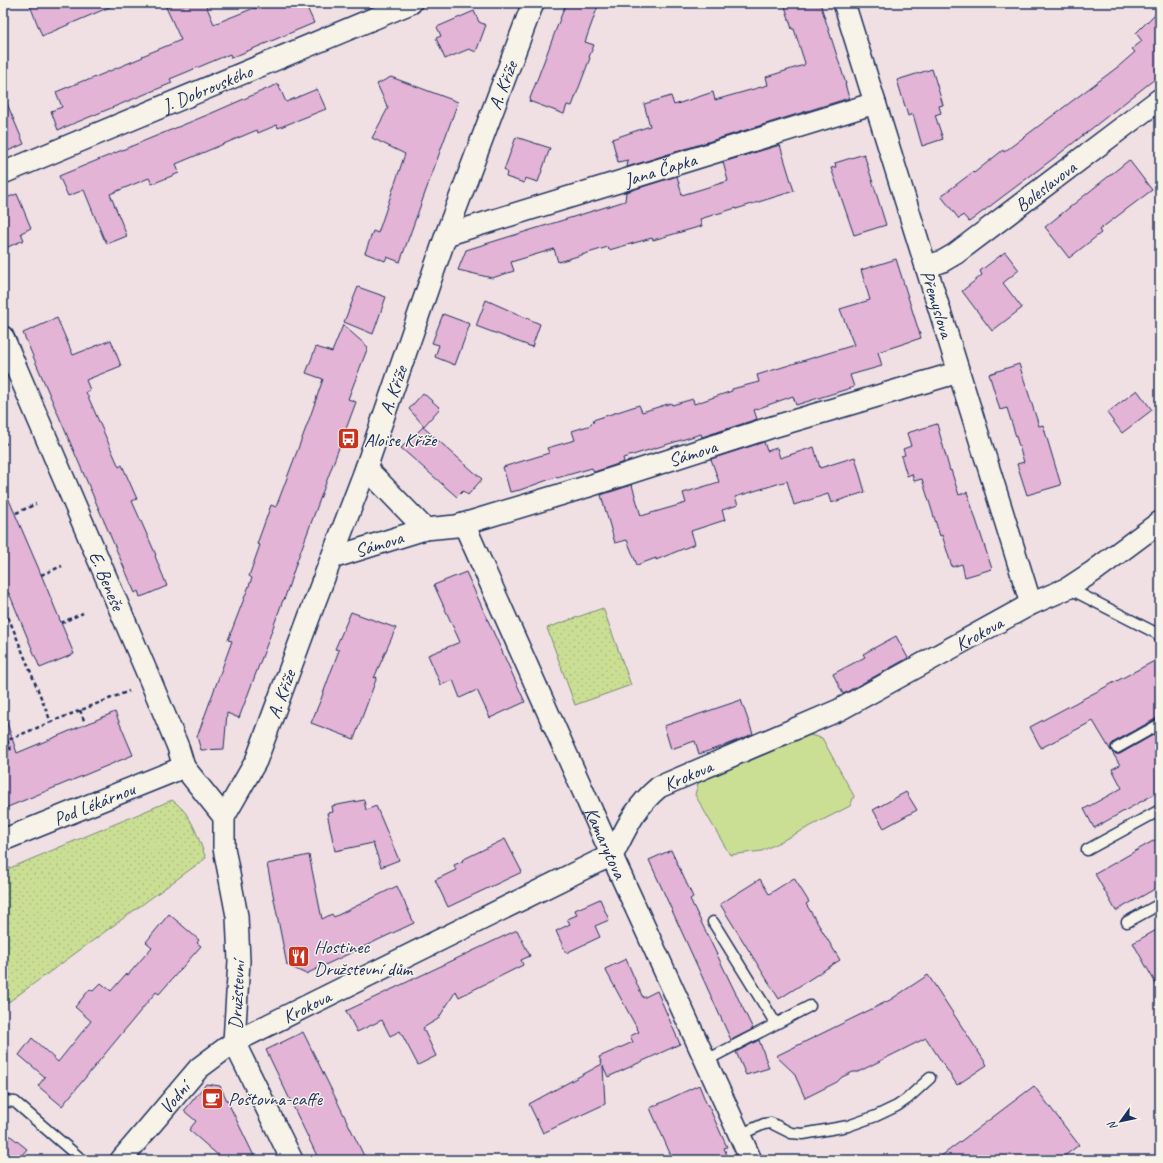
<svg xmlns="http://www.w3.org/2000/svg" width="1163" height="1163" viewBox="0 0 1163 1163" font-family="Caveat,sans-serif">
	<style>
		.park { fill: url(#park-dots); stroke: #738779 }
		.pitch { fill: #cbdf94; stroke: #738779 }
		.building { fill: #e3b4d6; stroke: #1b2f5e }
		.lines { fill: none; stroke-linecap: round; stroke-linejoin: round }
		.lane-casing { stroke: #1b2f5e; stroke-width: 13 }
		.street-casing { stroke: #1b2f5e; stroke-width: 24 }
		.path { stroke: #1b2f5e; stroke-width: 2.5; stroke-dasharray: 4 3; stroke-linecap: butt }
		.lane { stroke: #f7f3e8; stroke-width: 10 }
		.street { stroke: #f7f3e8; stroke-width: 21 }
		.labels { text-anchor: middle; stroke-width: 3; stroke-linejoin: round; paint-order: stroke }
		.street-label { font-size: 19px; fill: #1b2f5e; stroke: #f7f3e8 }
		.poi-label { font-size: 19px; fill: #1b2f5e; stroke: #f7f3e8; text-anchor: start }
	</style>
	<defs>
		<pattern id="park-dots" width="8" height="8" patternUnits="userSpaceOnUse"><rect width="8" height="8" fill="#cbdf94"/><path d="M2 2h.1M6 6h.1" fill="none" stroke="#aec082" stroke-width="1.8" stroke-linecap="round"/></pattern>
	</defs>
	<rect width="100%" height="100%" fill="#f1e0e3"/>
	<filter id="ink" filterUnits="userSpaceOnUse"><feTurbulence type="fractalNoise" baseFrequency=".025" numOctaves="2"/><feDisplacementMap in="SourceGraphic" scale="8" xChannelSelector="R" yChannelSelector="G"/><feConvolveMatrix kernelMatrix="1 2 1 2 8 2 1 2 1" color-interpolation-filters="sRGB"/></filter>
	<g filter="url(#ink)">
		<path class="park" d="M603 608 631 685 575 705 547 628Z
			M172 800C193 815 197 836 206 858L3 1006V871Z"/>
		<path class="pitch" d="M810 735 822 738 854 796 850 806 762 851 730 855 695 795 698 783Z"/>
		<path class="building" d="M29 3H119L42 36Z
			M164 3H205L214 24 254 8 255 9 269 3H305L314 23 231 58 230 54 170 79 172 83 58 130 51 111 62 107 56 92 85 80 86 81 143 57 142 56 181 40Z
			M566 3H599L585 42 594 45 589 57 590 58 572 106 567 105 564 114 529 101Z
			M784 3H820L846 84H845L849 98 627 167 628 160 618 162 612 139 650 126 644 104 671 96 674 105 713 92 715 100 768 85 766 77 804 65 805 63 794 29H792Z
			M1160 9V75L1054 158 969 222 963 215 959 219 941 196 973 172 974 173 1003 150 1004 152 1119 66 1135 52 1132 49 1142 41 1136 33Z
			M474 11 479 22 486 25 476 52 469 49 445 59 436 38 441 36 437 27Z
			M932 69 943 105 939 106 941 113 935 115 943 139 922 146 913 114 908 116 897 80Z
			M391 77 458 102 400 262 387 257 385 261 365 253 373 231 378 233 405 154 372 138 388 108 377 84Z
			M278 84 286 102 317 89 326 109 278 128 277 125 258 133 257 130 176 164 179 173 152 184 149 178 110 194 127 236 107 244 105 239H104L84 190 68 196 59 176 212 113Z
			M3 94 24 144 3 153Z
			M516 137 550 148 538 182 525 178 524 183 506 177 507 172 504 170Z
			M780 145 794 191 736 209V208L700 219 702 226 653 240 652 238 609 250 608 247 558 262 554 249 511 262 514 271 492 278 458 270 466 250 625 201 626 192 677 176 682 195 728 181 723 162Z
			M864 154 886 225 854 235 831 168 836 167 835 163Z
			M1129 160 1152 190 1099 230 1101 233 1069 258 1045 227Z
			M3 192 6 198 17 194 31 228 21 233 24 240 3 249Z
			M1005 252 1019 270 1003 283 1022 308 992 331 962 291 982 275 980 271Z
			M896 259 921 338 878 352 882 366 850 375 854 387 796 405 793 396 754 410 757 419 702 437 701 434 623 458 624 462 594 472 592 468 557 478 556 477 520 490 510 492 503 467 549 453 547 448 575 440 572 431 591 425V423L594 422 593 420 639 405 642 412 671 403 672 405 693 399 694 404 732 391V389L759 382 757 375 854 345 840 309 870 300 861 270Z
			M358 287 386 297 373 334 344 322Z
			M486 300 540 324 532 347 476 326Z
			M443 314 470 324 455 365 435 357 439 345 432 343Z
			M57 318 73 355 111 340 121 366 86 380 90 390 86 392 119 467 122 465 137 499 132 501 156 555 155 556 167 586 146 595 140 597 138 591 135 593 23 333Z
			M343 325 368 347 348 399 356 402 297 561 284 600H283L267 644 239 718 227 713 224 749 201 750 197 737 232 641 228 640 252 578 249 576 260 545 257 544 271 505 276 507 310 417 323 379 306 373 316 347 332 352Z
			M1019 364 1039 426 1043 425 1061 485 1027 495 1017 464 1024 462 1007 408 1000 410 989 374Z
			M1137 390 1152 410 1122 433 1107 413Z
			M423 393 440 408 424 426 409 409Z
			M937 424 950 471 951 470 959 495 967 492 992 569 965 577 962 564 952 567 942 535 940 536 922 479 914 481 912 474 907 476 901 456 905 455 903 449 911 446 907 433Z
			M423 427 482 479 468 495 463 491 457 497 401 448Z
			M764 442 767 451 777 448 780 458 814 447 820 468 855 457 865 492 831 503 828 494 794 505 787 481 735 497 738 505 722 510 725 520 691 531 695 544 656 560V558L637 565 627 540 615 543 601 495 632 485 641 516 686 503 683 493 719 482 711 459Z
			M3 486 38 567 74 654 40 668 9 593 3 596Z
			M466 572 525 702 490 718 477 690 460 698 453 680 441 685 428 655 460 642 434 585Z
			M351 612 396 628 374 678 377 677 354 739 311 723 321 699 339 650 335 649Z
			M896 636 908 658 843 694 833 674 865 657 863 654Z
			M1160 658V718H1157L1114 742 1111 745V751L1093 721 1041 748 1030 727Z
			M741 700 753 734 723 746 699 754 695 741 671 749 664 726Z
			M115 712 133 755 3 809V720H6L17 753Z
			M1160 731V791L1094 828 1084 809 1122 788 1112 769 1120 765 1112 752 1117 754H1120Z
			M906 792 917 810 884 828 873 810Z
			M364 800 366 810 376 806 399 860 381 867 373 843 335 851 327 813 333 812 332 806Z
			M1160 837V886L1116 911 1095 874Z
			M505 839 522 872 448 907 435 880 456 870 454 865 463 861 462 860Z
			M671 850 693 897 690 899 753 1029 731 1040 649 860Z
			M309 855 322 919 332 914 334 917 397 886 414 923 306 974 287 965 267 864Z
			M794 878 809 902 806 904 840 960 779 999 720 904 760 879 769 894Z
			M600 899 609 920 595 926 600 937 566 953 556 931 570 924 567 919 577 915 575 910Z
			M169 914 199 940 197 943 201 946 159 994 156 992 62 1106 38 1086 45 1077 19 1055 32 1038 58 1062 91 1021 75 1007 90 989 93 991 101 983 111 991 126 974 128 975 152 947 146 942Z
			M1160 928V991L1133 943Z
			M517 930 530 956 521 960 523 965 459 997 456 991 438 1019 423 1028 436 1056 418 1065 400 1031 390 1036 382 1020 357 1032 346 1011Z
			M626 959 643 998 657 991 680 1044 608 1077 603 1066 605 1104 543 1133 529 1104 602 1064 599 1057 633 1042 630 1036 639 1032 605 969Z
			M928 975 987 1065 957 1085 926 1038 858 1072H853L842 1077 837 1082 805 1098 794 1073 776 1056 890 1000Z
			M303 1032 340 1107 366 1160H319L266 1050Z
			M759 1040 769 1068 746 1075 736 1052Z
			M206 1084 220 1086 256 1160H221L219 1156 189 1130 196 1121 184 1111Z
			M699 1085 707 1105H708L727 1147 724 1148 729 1160H673L650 1108Z
			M1034 1086 1079 1145 1059 1160H936Z
			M3 1130 27 1149 18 1160H3Z"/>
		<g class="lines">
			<defs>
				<path id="lane" d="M1068 588 1158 634 1160 638
					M1117 748 1160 724
					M1087 850 1160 810
					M713 922 776 1024
					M1127 922 1160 904
					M705 1061 810 1006
					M3 1101 15 1102 82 1160
					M739 1135 764 1124 771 1123 791 1133 803 1134 848 1126 876 1116 897 1106 907 1099 930 1078"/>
				<g id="street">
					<path id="s1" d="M844 3 1031 604"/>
					<path id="s2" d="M3 173 411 3"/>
					<path id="s3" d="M446 235 875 103"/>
					<path id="s4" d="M926 267 943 261 955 254 1160 99"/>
					<path id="s5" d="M3 337 151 682 178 747 184 767 224 817"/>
					<path d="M366 468 425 529"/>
					<path id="s6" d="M464 524 612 856 751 1160"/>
					<path id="s7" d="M332 558 425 529 456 526 473 521 589 486 769 428 959 372"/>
					<path id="s8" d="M224 817 256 761 314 604 366 468 446 235 533 3"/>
					<path d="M224 817V848L237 916 239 961 234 1042 292 1160"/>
					<path id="s9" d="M3 840 184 767"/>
					<path id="s10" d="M121 1160 199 1068 234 1042 597 862 612 856C626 829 634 808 659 787L839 710 1031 604 1068 588 1094 571 1160 522"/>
				</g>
			</defs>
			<use href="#lane" class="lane-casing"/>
			<use href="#street" class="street-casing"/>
			<path class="path" d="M3 445 9 442
				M16 513 36 504
				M41 575 62 566
				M3 604 51 722 129 691
				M61 623 83 613
				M80 710 85 723
				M7 740 12 753
				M3 742 51 722"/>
			<use href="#lane" class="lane"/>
			<use href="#street" class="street"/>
		</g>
	</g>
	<defs>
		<symbol id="bus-square" viewBox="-11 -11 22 22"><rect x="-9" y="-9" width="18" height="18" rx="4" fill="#c8321e" stroke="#f7f3e8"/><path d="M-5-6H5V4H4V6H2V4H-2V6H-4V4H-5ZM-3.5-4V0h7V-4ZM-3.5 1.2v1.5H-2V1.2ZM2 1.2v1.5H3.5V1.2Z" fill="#fff"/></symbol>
		<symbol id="restaurant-square" viewBox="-11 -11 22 22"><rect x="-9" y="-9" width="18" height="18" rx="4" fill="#c8321e" stroke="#f7f3e8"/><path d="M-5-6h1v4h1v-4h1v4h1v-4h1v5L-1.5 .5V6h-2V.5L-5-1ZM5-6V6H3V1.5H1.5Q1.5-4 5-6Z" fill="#fff"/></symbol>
		<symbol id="cafe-square" viewBox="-11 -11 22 22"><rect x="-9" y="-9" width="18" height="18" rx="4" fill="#c8321e" stroke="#f7f3e8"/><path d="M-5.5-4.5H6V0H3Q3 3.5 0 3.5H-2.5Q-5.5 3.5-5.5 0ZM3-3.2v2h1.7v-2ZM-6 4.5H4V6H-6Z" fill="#fff"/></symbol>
	</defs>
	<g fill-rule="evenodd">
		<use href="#bus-square" x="336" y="426" width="25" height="25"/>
		<use href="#restaurant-square" x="286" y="944" width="25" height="25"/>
		<use href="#cafe-square" x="200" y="1086" width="25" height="25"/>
	</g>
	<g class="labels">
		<g class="street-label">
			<text dy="7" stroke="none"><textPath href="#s8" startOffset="784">A. Kříže</textPath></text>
			<text dy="7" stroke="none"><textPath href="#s2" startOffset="221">J. Dobrovského</textPath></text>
			<text dy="7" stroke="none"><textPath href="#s3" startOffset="224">Jana Čapka</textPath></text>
			<text dy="7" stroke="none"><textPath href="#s4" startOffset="145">Boleslavova</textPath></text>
			<text dy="7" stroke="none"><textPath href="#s1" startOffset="315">Přemyslova</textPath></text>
			<text dy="7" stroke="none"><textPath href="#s8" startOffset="460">A. Kříže</textPath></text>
			<text dy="7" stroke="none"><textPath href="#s7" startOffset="376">Sámova</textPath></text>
			<text dy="7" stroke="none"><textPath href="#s7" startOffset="49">Sámova</textPath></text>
			<text dy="7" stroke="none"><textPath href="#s5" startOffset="265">E. Beneše</textPath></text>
			<text dy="7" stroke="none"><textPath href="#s10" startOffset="1025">Krokova</textPath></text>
			<text dy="7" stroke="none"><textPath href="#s8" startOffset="136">A. Kříže</textPath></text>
			<text dy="7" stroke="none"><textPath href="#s10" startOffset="701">Krokova</textPath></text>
			<text dy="7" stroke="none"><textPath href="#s9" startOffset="98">Pod Lékárnou</textPath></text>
			<text dy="7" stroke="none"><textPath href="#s6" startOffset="349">Kamarytova</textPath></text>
			<text transform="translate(236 995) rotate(-87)" y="7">Družstevní</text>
			<text dy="7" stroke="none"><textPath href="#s10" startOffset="245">Krokova</textPath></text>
			<text dy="7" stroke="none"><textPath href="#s10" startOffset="82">Vodní</textPath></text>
		</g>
		<g class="poi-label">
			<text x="364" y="446">Aloise Kříže</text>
			<text x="314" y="953">Hostinec<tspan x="314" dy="22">Družstevní dům</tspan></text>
			<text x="228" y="1105">Poštovna-caffe</text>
		</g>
	</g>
	<rect width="1163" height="1163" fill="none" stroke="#f7f3e8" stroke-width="16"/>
	<rect x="8" y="8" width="1147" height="1147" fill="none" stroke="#1b2f5e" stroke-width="1.5" filter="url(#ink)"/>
	<g transform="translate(1121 1121) rotate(237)" stroke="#f7f3e8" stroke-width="3" paint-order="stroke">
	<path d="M0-3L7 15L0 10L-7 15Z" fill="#1b2f5e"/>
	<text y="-6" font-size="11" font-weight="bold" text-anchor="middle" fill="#1b2f5e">N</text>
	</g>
</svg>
